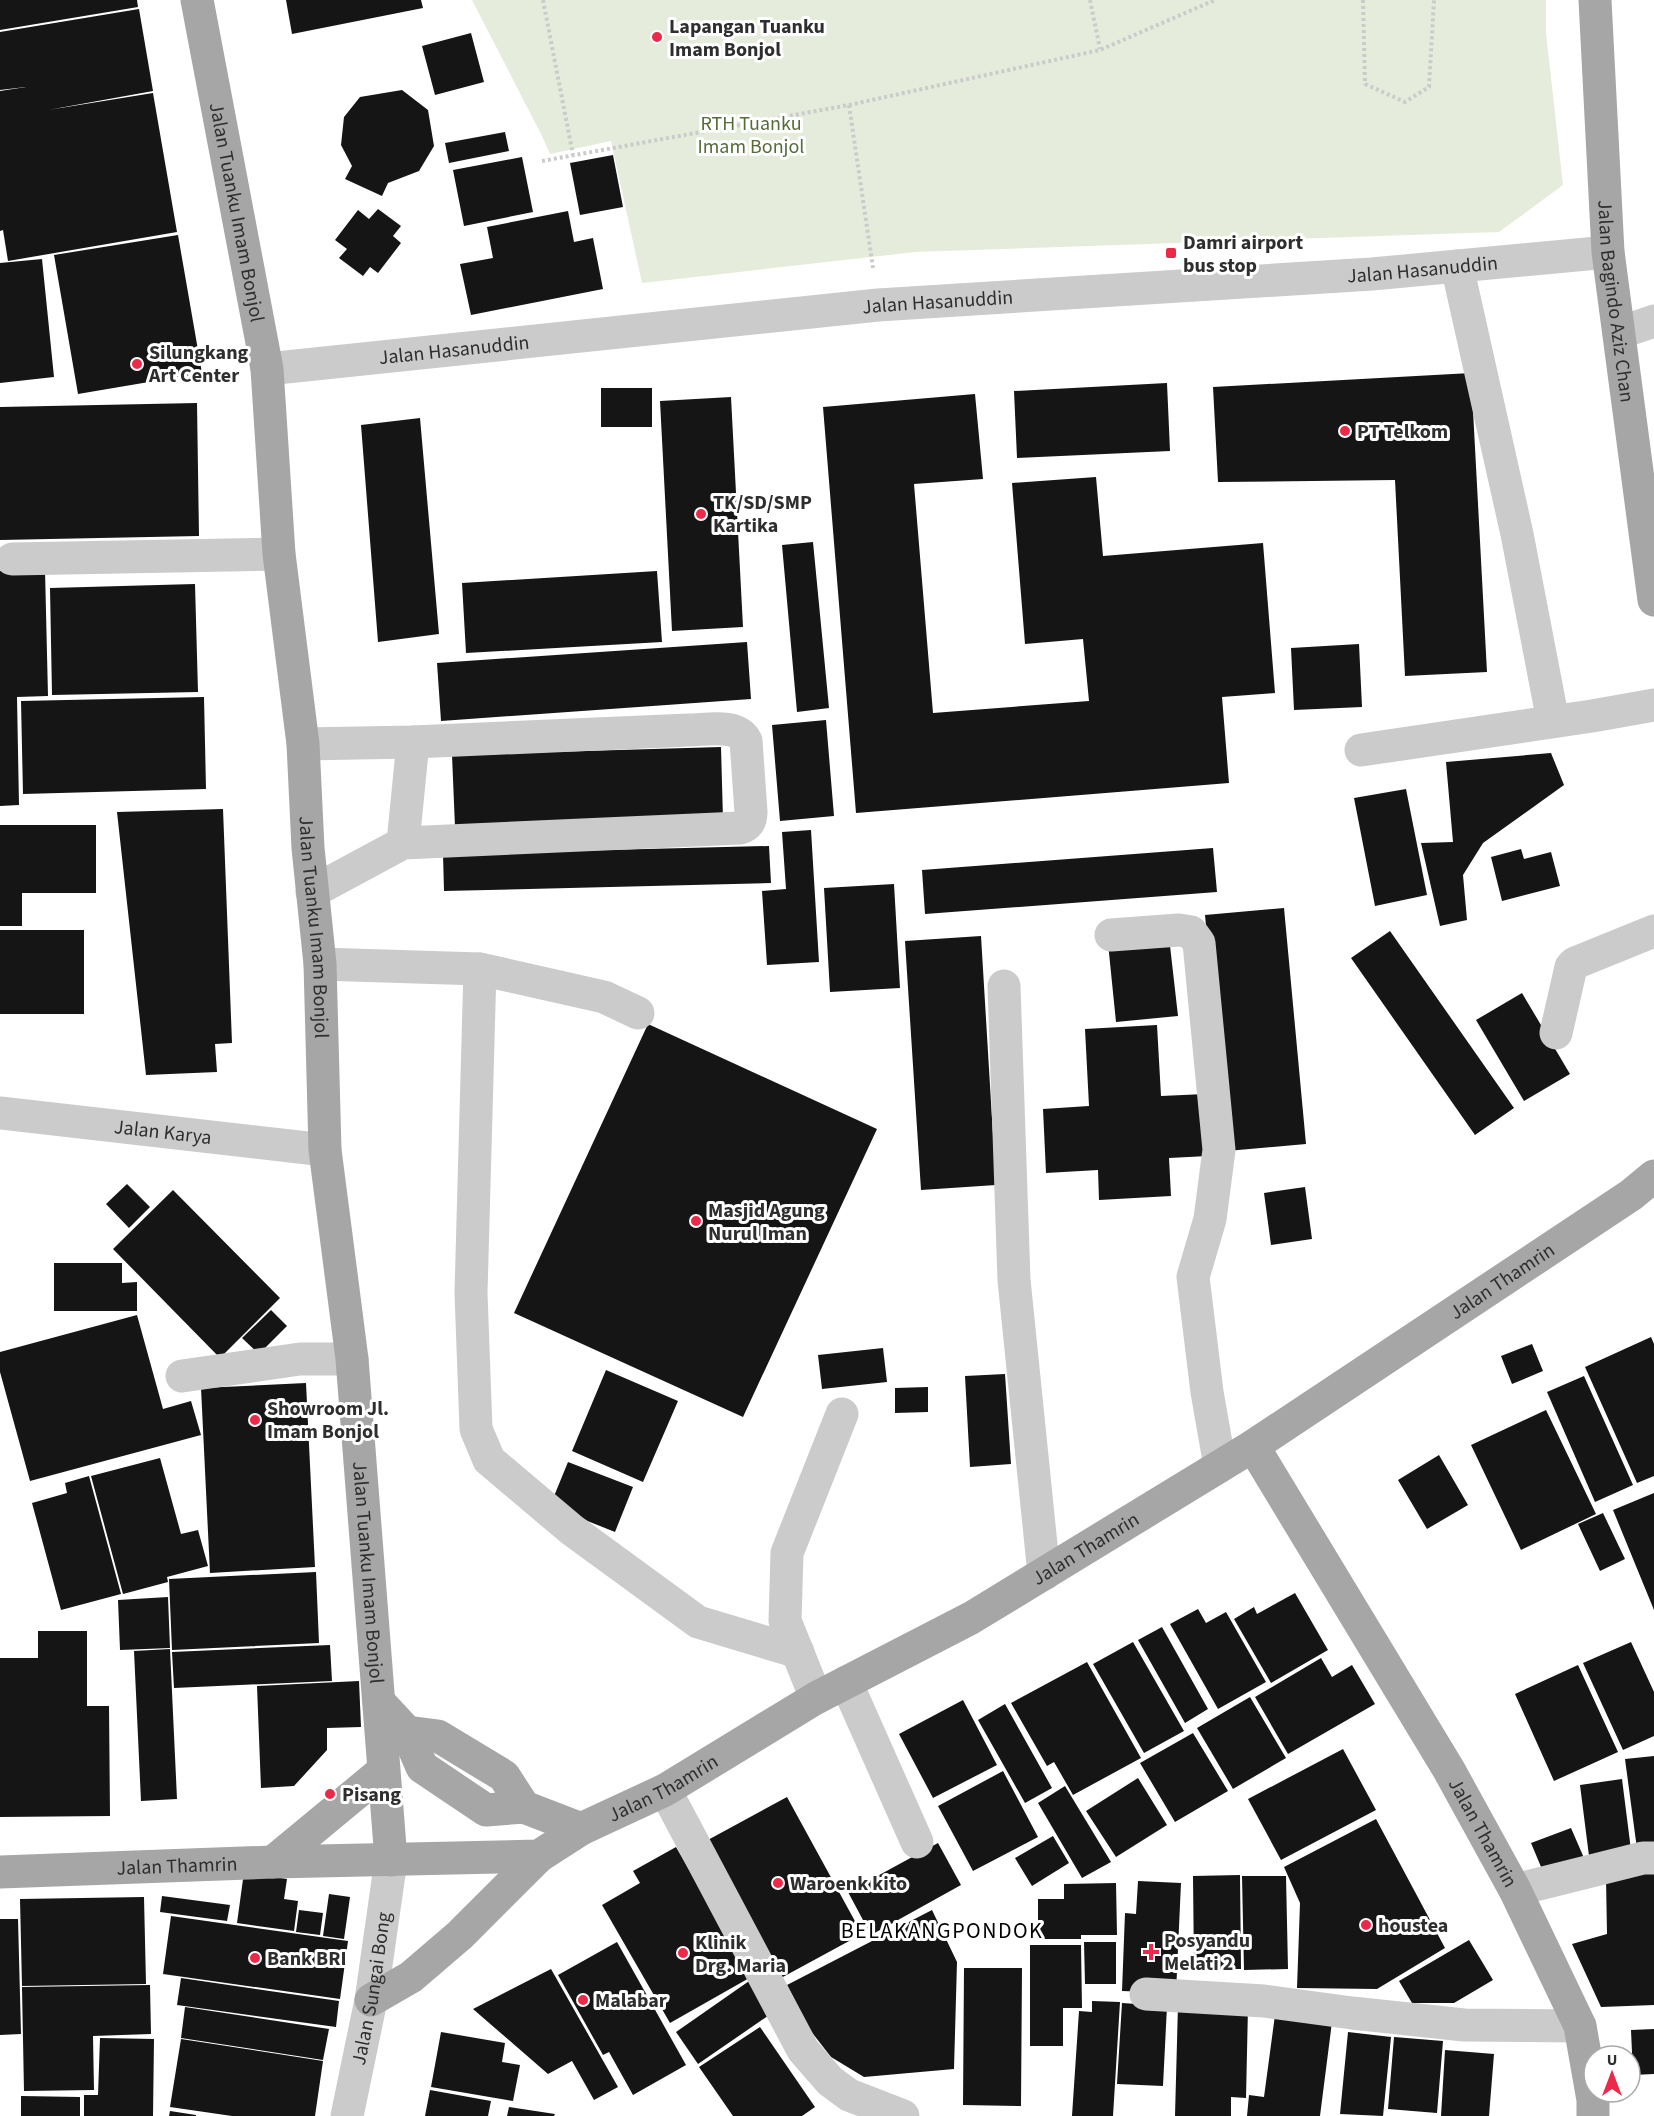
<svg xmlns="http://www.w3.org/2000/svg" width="1654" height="2116" viewBox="0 0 1654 2116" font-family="'Source Sans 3',sans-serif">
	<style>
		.park { fill: #e6ecdb }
		.building { fill: #151515 }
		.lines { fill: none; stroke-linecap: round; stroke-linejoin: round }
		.path { stroke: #cbcbcb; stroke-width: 4; stroke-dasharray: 3 3; stroke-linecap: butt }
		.minor { stroke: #cbcbcb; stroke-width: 33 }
		.major { stroke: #a6a6a6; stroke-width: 33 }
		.poi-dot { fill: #ec2949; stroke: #fff; stroke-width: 2 }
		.labels { text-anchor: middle; stroke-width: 6; stroke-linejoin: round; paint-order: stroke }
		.poi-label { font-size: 20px; font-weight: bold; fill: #2e2e2e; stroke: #fff; text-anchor: start }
		.park-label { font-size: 20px; fill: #556b3a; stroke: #fff }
		.street-label { font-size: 20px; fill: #2e2e2e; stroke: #fff }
		.quarter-label { font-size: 22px; letter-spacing: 1.5px; fill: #000; stroke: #fff }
	</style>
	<rect width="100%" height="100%" fill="#fff"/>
	<path class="park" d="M472 0H1546V33L1563 185 1499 232 915 252 642 283 611 141 550 154 542 136Z"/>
	<path class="building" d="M0 0H137L138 7 0 30Z
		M286 0H421L423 8 292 34Z
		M139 9 153 91 48 110 153 93 177 232 8 261 3 230 0 231V91L26 87 0 90V32Z
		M471 33 484 82 435 95 422 46Z
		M402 90 428 110 434 146 419 171 388 183 382 196 345 179 352 166 341 145 344 117 360 97Z
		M505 132 509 151 449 163 445 143Z
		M613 155 623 207 580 215 570 163Z
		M522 157 533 212 464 226 453 170Z
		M378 209 401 226 393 236 401 243 378 273 370 267 363 276 339 258 347 249 335 240 358 210 369 219Z
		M568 211 574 242 593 238 603 289 471 315 460 264 493 258 487 227Z
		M178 235 202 373 78 394 54 255Z
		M42 259 54 377 0 383V263Z
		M1471 373 1487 672 1405 676 1395 480 1218 482 1213 387Z
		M1167 383 1170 451 1017 458 1014 391Z
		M601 388H652V427H601Z
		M975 394 983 479 914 484 933 713 1089 701 1083 639 1025 644 1012 483 1096 477 1103 556 1263 543 1275 693 1222 697 1229 783 856 813 823 407Z
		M731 397 743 627 672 631 660 401Z
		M197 403 199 536 0 540V407Z
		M420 418 439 634 378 642 361 425Z
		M813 542 829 708 797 712 782 545Z
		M45 570 48 696 17 697 19 805 0 806V571Z
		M657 571 662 642 466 653 462 583Z
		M195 584 198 692 52 695 50 588Z
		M747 642 751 699 441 721 437 663Z
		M1359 644 1362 707 1294 710 1291 648Z
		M204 697 206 789 23 794 21 701Z
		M826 720 834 816 780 821 772 725Z
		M721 747 723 819 455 827 452 755Z
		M1551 753 1564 785 1483 843 1463 875 1467 920 1440 926 1421 843 1453 842 1446 762Z
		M1406 789 1427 895 1375 906 1354 798Z
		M223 809 232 1043 215 1044 217 1072 146 1075 117 812Z
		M0 825H96V893H22V926H0Z
		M811 830 819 962 767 965 762 891 786 889 782 832Z
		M769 846 771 883 444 891 443 854Z
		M1213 848 1217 892 925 914 922 870Z
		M1521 849 1524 859 1551 852 1560 886 1502 901 1491 857Z
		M894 884 900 988 830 992 824 888Z
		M1284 908 1306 1144 1227 1151 1205 915Z
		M0 930H84V1014H0Z
		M1390 931 1514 1108 1475 1135 1351 958Z
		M981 936 996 1185 921 1190 905 941Z
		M1169 937 1178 1016 1116 1022 1108 943Z
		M1522 993 1570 1074 1524 1101 1476 1020Z
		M648 1024 877 1129 743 1417 514 1313Z
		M1157 1025 1161 1096 1205 1094 1208 1156 1169 1158 1171 1196 1099 1200 1098 1170 1046 1173 1043 1109 1089 1106 1085 1029Z
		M127 1184 150 1207 129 1228 106 1204Z
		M1305 1187 1312 1239 1271 1245 1264 1193Z
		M173 1190 280 1298 220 1358 113 1249Z
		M54 1263H122V1283L137 1282V1311H54Z
		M271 1310 287 1326 259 1354 242 1338Z
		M137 1315 163 1409 191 1401 201 1435 30 1481 0 1372V1352Z
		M1651 1337 1654 1344V1476L1637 1483 1585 1367Z
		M1532 1344 1543 1371 1512 1384 1501 1356Z
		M883 1348 887 1382 822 1389 818 1355Z
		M606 1370 678 1401 643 1482 572 1451Z
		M1005 1374 1011 1464 970 1467 965 1376Z
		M1584 1376 1633 1485 1595 1502 1547 1392Z
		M306 1383 315 1567 210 1573 201 1388Z
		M928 1387V1412L895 1413V1388Z
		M1546 1410 1596 1514 1521 1550 1471 1445Z
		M1439 1455 1468 1505 1427 1529 1398 1480Z
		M160 1458 181 1534 198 1530 208 1566 167 1577 168 1582 123 1594 91 1476Z
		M568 1462 633 1487 615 1532 550 1506Z
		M89 1476 121 1594 61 1610 32 1503 67 1493 65 1483Z
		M1654 1493V1610L1613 1510Z
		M1603 1513 1625 1559 1600 1571 1578 1524Z
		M316 1572 319 1643 172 1650 169 1579Z
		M1295 1593 1328 1650 1271 1683 1234 1619 1254 1607 1257 1614Z
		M168 1597 170 1648 120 1650 118 1600Z
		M1198 1609 1206 1623 1226 1612 1266 1682 1218 1709 1170 1624Z
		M1162 1627 1208 1709 1185 1723 1138 1640Z
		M38 1631H87V1706H109L110 1816 0 1817V1658H38Z
		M1133 1642 1184 1731 1144 1753 1093 1664Z
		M1631 1642 1654 1692V1736L1623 1750 1583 1663Z
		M330 1645 332 1681 174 1688 172 1652Z
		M170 1649 177 1799 141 1801 134 1651Z
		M1321 1658 1332 1677 1352 1665 1375 1704 1288 1754 1255 1697Z
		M1087 1662 1141 1758 1073 1795 1054 1762 1047 1766 1011 1703Z
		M1578 1665 1618 1752 1554 1781 1515 1694Z
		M359 1681 361 1727 327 1728V1750L294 1786 261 1788 257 1686Z
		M1250 1697 1286 1758 1233 1789 1197 1728Z
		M963 1700 997 1765 933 1798 899 1734Z
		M1005 1704 1052 1788 1025 1803 978 1720Z
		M1193 1733 1228 1791 1175 1822 1140 1763Z
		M1343 1749 1376 1810 1281 1860 1248 1799Z
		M1654 1756V1847L1637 1849 1625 1759Z
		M1003 1771 1038 1837 973 1871 938 1806Z
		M1138 1778 1167 1825 1116 1857 1086 1811Z
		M1622 1779 1631 1850 1589 1856 1580 1785Z
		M1065 1786 1111 1862 1082 1878 1038 1803Z
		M787 1797 862 1934 781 1978 706 1841Z
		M1376 1819 1445 1948 1377 1989 1297 1988 1300 1903 1284 1867Z
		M1571 1828 1584 1858 1544 1874 1531 1843Z
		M1053 1836 1069 1863 1032 1886 1015 1858Z
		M938 1843 961 1885 871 1935 848 1892Z
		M676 1847 751 1977 670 2023 602 1905 640 1883 633 1871Z
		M1654 1868V2005L1601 2007 1572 1944 1607 1934 1606 1878Z
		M244 1872 287 1879 284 1899 298 1901 294 1931 237 1923Z
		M1240 1875 1241 1969H1194L1193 1876Z
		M1242 1876H1286L1288 1969 1244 1970Z
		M1138 1881 1181 1883 1176 1993 1122 1991 1125 1913 1136 1914Z
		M1116 1883 1117 1935H1081V1939H1038V1899H1064V1884Z
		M329 1894 350 1897 344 1939 323 1936Z
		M162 1896 230 1905 227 1921 160 1912Z
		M144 1897 146 1984 22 1986 20 1899Z
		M299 1910 323 1913 320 1935 296 1932Z
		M932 1910 957 1962 954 2069 864 2077 831 2057 810 2030 787 1985Z
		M171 1916 348 1941 340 1999 163 1974Z
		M0 1919H18L21 2034 0 2035Z
		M1469 1940 1493 1980 1454 2003H1412L1399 1981Z
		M617 1942 686 2065 633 2095 609 2052 603 2055 558 1975Z
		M1084 1942H1116V1984H1085Z
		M1030 1945H1081L1082 2008H1063V2046H1030Z
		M964 1968H1022L1021 2106 963 2105Z
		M551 1969 618 2087 594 2100 572 2061 548 2074 473 2009Z
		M181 1978 339 2001 336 2027 177 2005Z
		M752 1979 775 2011 698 2064 676 2032Z
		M150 1985 151 2034 93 2036 94 2090 24 2091 22 1987Z
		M1092 2001 1120 2002 1113 2116H1072L1079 2011 1092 2012Z
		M1122 2003 1167 2006 1163 2086 1117 2084Z
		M1178 2005 1248 2007 1246 2098 1231 2097V2116H1175Z
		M185 2007 329 2029 323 2060 181 2038Z
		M1275 2015 1332 2022 1320 2116H1247L1249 2095 1264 2097Z
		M760 2027 815 2107 802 2116H733L699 2067Z
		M1654 2029V2074L1633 2075 1631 2030Z
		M441 2032 505 2043 502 2062 520 2065 513 2101 431 2087Z
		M1348 2032 1391 2037 1383 2116 1340 2114Z
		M1394 2037 1443 2041 1437 2113 1388 2109Z
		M100 2038 154 2039 153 2116H84V2095H98Z
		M181 2039 323 2061 315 2116H232L170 2107Z
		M1445 2050 1494 2054 1489 2116H1441Z
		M430 2090 491 2101 488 2116H425Z
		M21 2096 80 2097V2116H21Z
		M509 2107 555 2114 554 2116H507Z
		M170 2111 196 2115V2116H169Z"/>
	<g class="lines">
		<path class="path" d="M543 0 573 155
			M1090 0 1100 49
			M1363 0 1365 84 1405 102 1429 87 1434 0
			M849 105 873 268
			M542 161 849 105 1100 50 1215 0"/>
		<g class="minor">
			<path d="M1457 266 1517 534 1553 721"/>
			<path d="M1619 333 1654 321"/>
			<path id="s1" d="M267 369 878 305 1372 274 1608 252"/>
			<path d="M12 559 279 554"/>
			<path d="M303 744 413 742 689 730C706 730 737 723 746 741L751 812C751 821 748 826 740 828L403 843 312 892"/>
			<path d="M1361 750 1592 716 1654 705"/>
			<path d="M403 843 413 742"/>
			<path d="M1111 935 1179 930 1191 932 1199 943 1219 1150 1210 1219 1193 1277 1207 1392 1220 1466"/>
			<path d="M320 964 480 969 604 997 638 1013"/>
			<path d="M480 969 471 1293 476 1429 489 1460 572 1530 698 1622 798 1652"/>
			<path d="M1004 986 1014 1280 1044 1574"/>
			<path d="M1556 1033 1571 967 1575 963 1654 931"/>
			<path id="s2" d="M0 1113 325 1150"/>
			<path d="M182 1376 300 1359H352"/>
			<path d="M846 1682 917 1842"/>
			<path d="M816 1698 785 1621 787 1553 842 1414"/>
			<path d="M665 1790 803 2050 830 2081 849 2095 903 2116"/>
			<path d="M1515 1890 1643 1858H1654"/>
			<path d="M1146 1994 1264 2001 1352 2013 1464 2025 1580 2026"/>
			<path id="s3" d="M347 2116 371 2000 391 1860"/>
		</g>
		<g class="major">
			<path id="s4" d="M197 0 267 369 279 554 303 744 308 848 320 964 325 1150 352 1359 391 1860"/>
			<path id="s5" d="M1595 0 1608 252 1654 600"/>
			<path id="s6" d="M1253 1446 1449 1770 1515 1890 1580 2026 1593 2100V2116"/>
			<path d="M379 1702 407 1732 422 1767 486 1810 524 1807 581 1829"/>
			<path d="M407 1732 438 1736 504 1776 524 1807"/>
			<path d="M273 1862 383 1771"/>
			<path id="s7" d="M0 1872 273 1862 539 1856 581 1829 665 1790 816 1698 971 1618 1253 1446 1631 1195 1654 1176"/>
			<path d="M371 2000 411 1977 460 1935 539 1856"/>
		</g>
	</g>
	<g class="poi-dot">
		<circle cx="657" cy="37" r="6"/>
		<rect x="1165" y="247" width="12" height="12" rx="3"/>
		<circle cx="137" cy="364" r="6"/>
		<circle cx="1345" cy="431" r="6"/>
		<circle cx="701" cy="514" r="6"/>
		<circle cx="696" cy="1221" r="6"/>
		<circle cx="255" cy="1420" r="6"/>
		<circle cx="330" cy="1794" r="6"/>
		<circle cx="778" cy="1883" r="6"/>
		<circle cx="1366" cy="1925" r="6"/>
		<path d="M1148 1943h6v6h6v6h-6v6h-6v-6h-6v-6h6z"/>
		<circle cx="683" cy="1953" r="6"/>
		<circle cx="255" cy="1958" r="6"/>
		<circle cx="583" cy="2000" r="6"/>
	</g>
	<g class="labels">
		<g class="poi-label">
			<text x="669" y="33">Lapangan Tuanku<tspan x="669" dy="23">Imam Bonjol</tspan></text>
			<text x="1183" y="249">Damri airport<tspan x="1183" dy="23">bus stop</tspan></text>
			<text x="149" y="359">Silungkang<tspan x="149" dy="23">Art Center</tspan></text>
			<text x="1357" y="438">PT Telkom</text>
			<text x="713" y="509">TK/SD/SMP<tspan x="713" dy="23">Kartika</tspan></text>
			<text x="708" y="1217">Masjid Agung<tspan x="708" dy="23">Nurul Iman</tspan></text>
			<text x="267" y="1415">Showroom Jl.<tspan x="267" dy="23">Imam Bonjol</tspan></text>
			<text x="342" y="1801">Pisang</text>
			<text x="790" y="1890">Waroenk kito</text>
			<text x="1378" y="1932">houstea</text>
			<text x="1164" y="1947">Posyandu<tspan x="1164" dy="23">Melati 2</tspan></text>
			<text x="695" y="1949">Klinik<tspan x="695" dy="23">Drg. Maria</tspan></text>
			<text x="267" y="1965">Bank BRI</text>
			<text x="595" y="2007">Malabar</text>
		</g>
		<g class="park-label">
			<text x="751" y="130">RTH Tuanku<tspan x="751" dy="23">Imam Bonjol</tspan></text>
		</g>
		<g class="street-label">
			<text dy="7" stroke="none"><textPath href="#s4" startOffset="216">Jalan Tuanku Imam Bonjol</textPath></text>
			<text dy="7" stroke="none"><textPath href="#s1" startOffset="1160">Jalan Hasanuddin</textPath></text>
			<text dy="7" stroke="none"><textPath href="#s1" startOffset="674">Jalan Hasanuddin</textPath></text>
			<text dy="7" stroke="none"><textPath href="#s5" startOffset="302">Jalan Bagindo Aziz Chan</textPath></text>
			<text dy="7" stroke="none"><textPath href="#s1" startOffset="188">Jalan Hasanuddin</textPath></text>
			<text dy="7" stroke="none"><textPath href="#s4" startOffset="936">Jalan Tuanku Imam Bonjol</textPath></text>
			<text dy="7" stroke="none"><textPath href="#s2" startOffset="164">Jalan Karya</textPath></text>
			<text dy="7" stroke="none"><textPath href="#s7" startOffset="1662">Jalan Thamrin</textPath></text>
			<text dy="7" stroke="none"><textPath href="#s7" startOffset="1167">Jalan Thamrin</textPath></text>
			<text dy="7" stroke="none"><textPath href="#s4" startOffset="1584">Jalan Tuanku Imam Bonjol</textPath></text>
			<text dy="7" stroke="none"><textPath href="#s7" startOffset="681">Jalan Thamrin</textPath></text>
			<text dy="7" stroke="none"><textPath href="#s6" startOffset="450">Jalan Thamrin</textPath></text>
			<text dy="7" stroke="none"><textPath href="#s7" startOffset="177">Jalan Thamrin</textPath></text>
			<text dy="7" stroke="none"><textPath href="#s3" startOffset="130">Jalan Sungai Bong</textPath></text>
		</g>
		<g class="quarter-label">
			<text x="942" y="1938">BELAKANGPONDOK</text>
		</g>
	</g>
	<g transform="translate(1612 2074)"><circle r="28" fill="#ffffff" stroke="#ababab" stroke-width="1.5"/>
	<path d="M0-4.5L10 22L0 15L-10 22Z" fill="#ec2949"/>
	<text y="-9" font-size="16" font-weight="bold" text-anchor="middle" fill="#2e2e2e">U</text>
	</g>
</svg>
